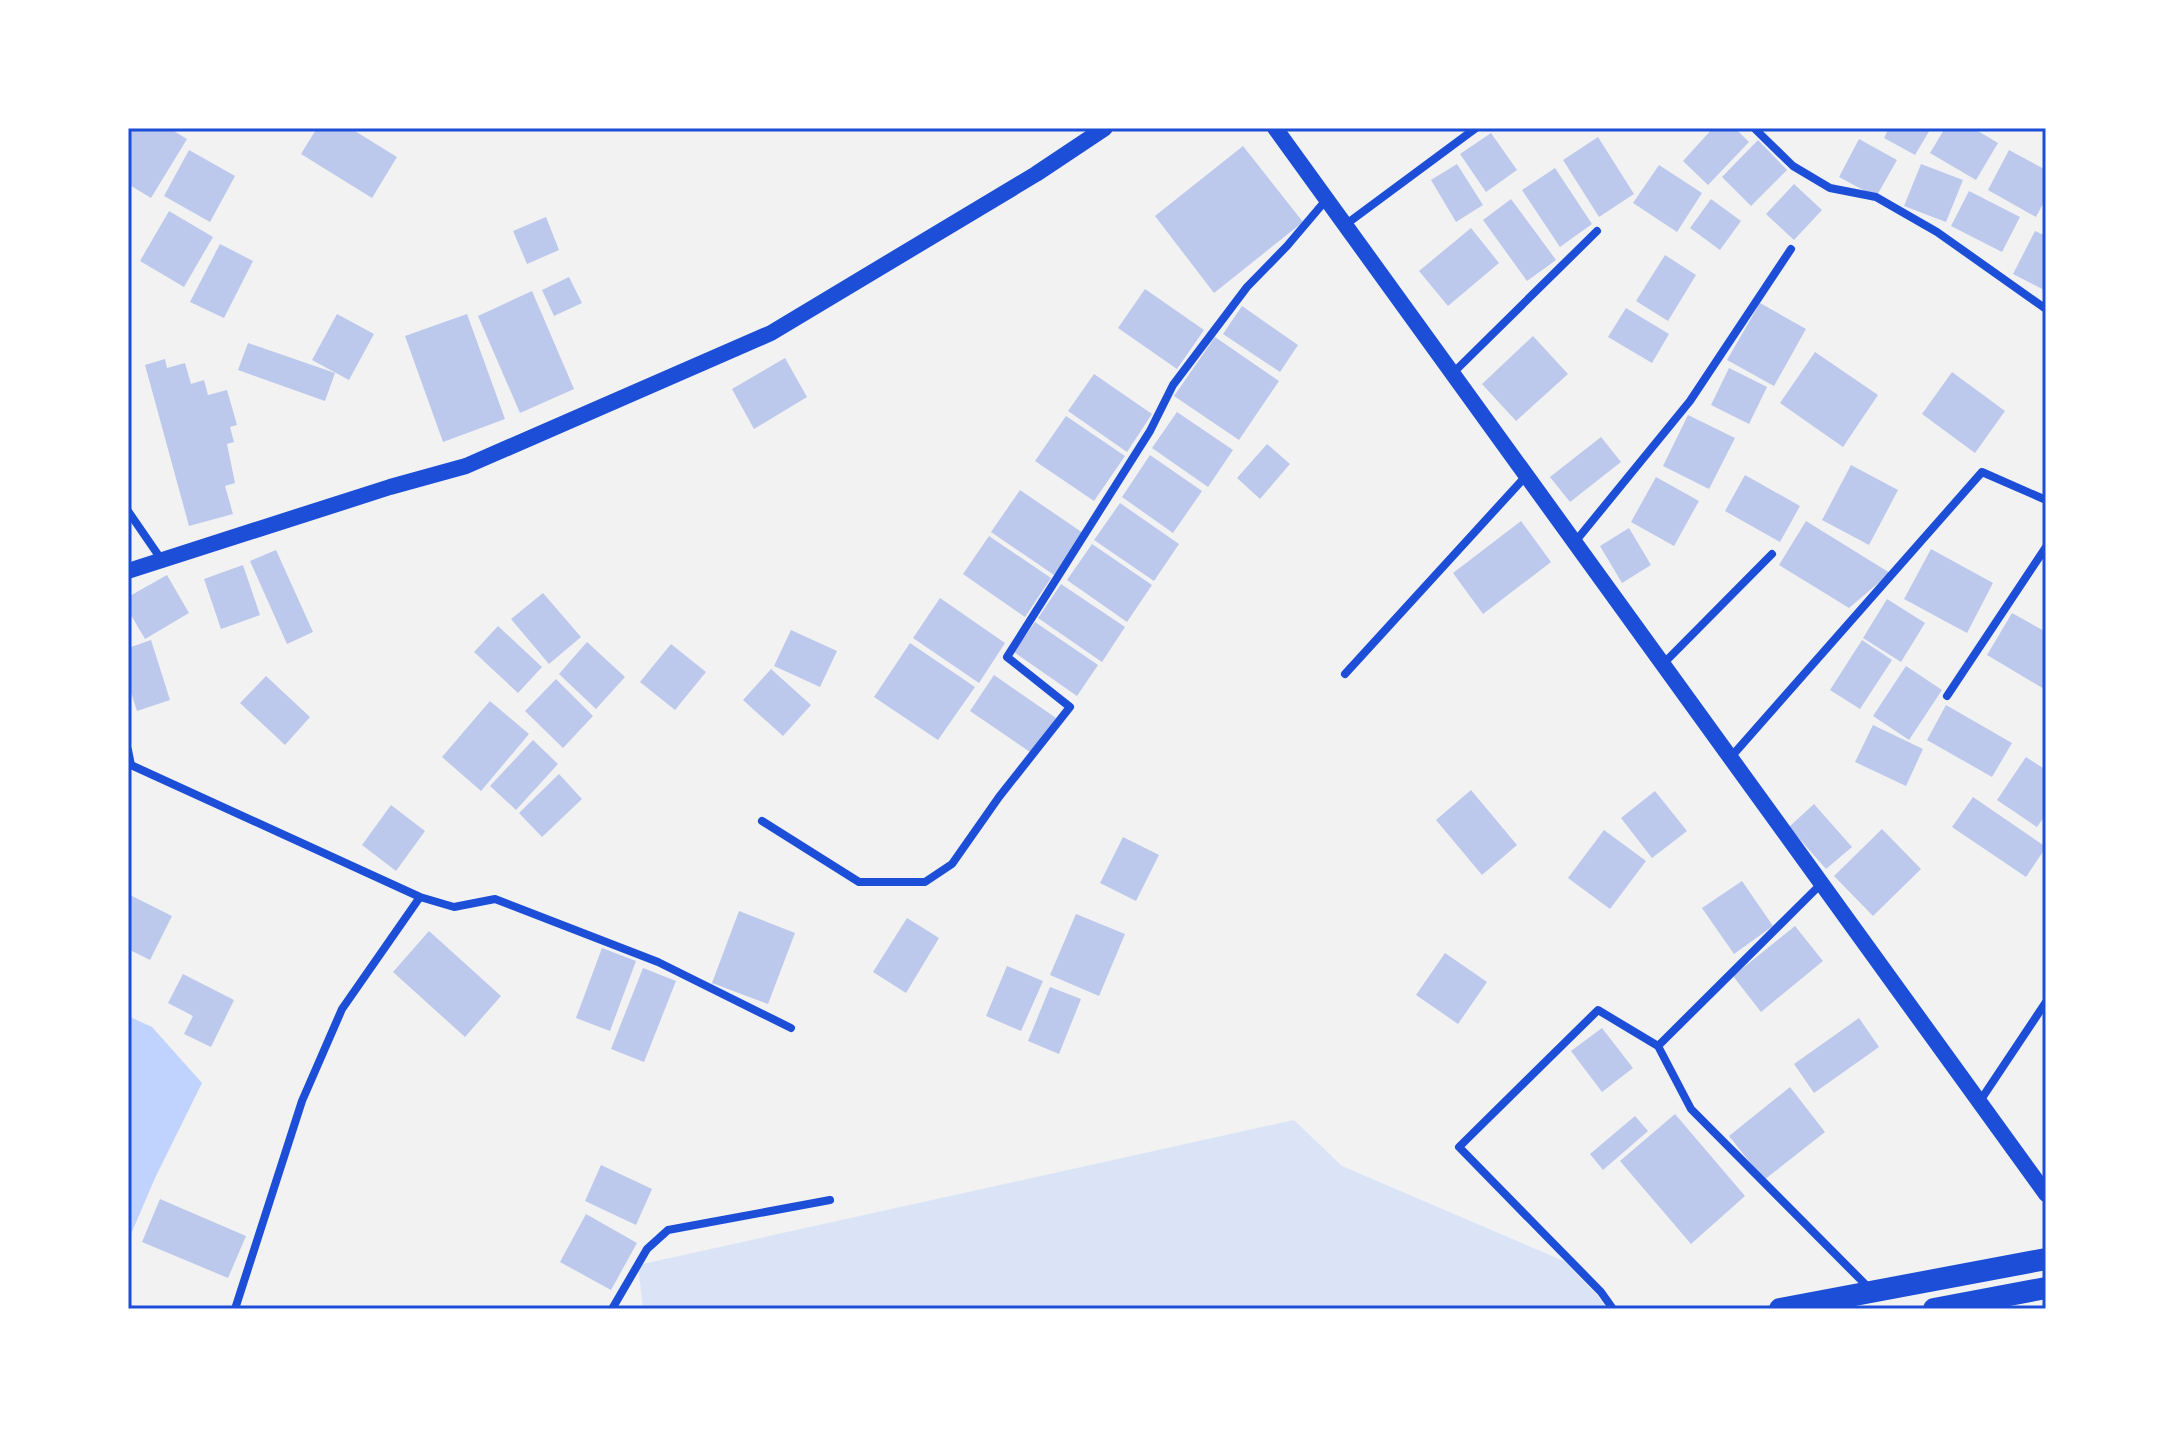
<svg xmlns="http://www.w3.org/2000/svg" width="2174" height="1437" viewBox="0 0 2174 1437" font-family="Barlow,sans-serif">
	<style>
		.green { fill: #dbe4f7 }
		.water { fill: #bfd3fe }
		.building { fill: #bdc9ec }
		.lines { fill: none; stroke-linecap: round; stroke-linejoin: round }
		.minor { stroke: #1d4ed8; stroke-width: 8 }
		.secondary { stroke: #1d4ed8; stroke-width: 16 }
		.trunk { stroke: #1d4ed8; stroke-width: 22 }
		.neatline { fill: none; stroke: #1d4ed8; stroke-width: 3 }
	</style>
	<rect width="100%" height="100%" fill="#f2f2f2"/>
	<path class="green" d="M1294 1120 1342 1166 1564 1261 1597 1295 1607 1309H643L638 1265Z"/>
	<path class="water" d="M128 1016 152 1027 202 1083 155 1178 128 1241Z"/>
	<path class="building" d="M128 128H169L187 139 151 198 128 184Z
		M317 128H350L397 157 372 198 301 154Z
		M1713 128H1735L1749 142 1708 185 1683 161Z
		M1889 128H1931L1915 155 1884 138Z
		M1945 128H1973L1998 143 1976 180 1930 153Z
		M1491 133 1517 170 1486 192 1460 154Z
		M1598 137 1634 194 1599 217 1563 160Z
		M1859 139 1897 160 1876 197 1839 177Z
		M1758 140 1787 170 1751 206 1722 177Z
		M1243 146 1303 222 1214 293 1155 216Z
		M189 150 235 176 210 222 164 196Z
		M2009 150 2046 170V198L2036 217 1988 190Z
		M1457 164 1483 205 1456 222 1431 180Z
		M1921 164 1963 180 1946 222 1904 206Z
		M1659 165 1702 193 1677 232 1633 203Z
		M1555 168 1592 224 1560 247 1522 190Z
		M1794 184 1822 210 1794 240 1766 214Z
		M1969 191 2020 217 2002 252 1951 226Z
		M1511 199 1556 260 1527 281 1483 220Z
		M1711 199 1741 221 1720 250 1690 228Z
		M169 211 213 237 184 287 140 261Z
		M546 217 559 250 527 264 513 231Z
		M1471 228 1499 263 1448 306 1419 271Z
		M2035 231 2046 236V291L2013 274Z
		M220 244 253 261 224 318 190 302Z
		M1665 255 1696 275 1668 321 1636 301Z
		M569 277 582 303 554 316 542 290Z
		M1145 289 1204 330 1177 369 1118 328Z
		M532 291 574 389 520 413 478 316Z
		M1760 303 1806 329 1774 386 1727 360Z
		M1242 306 1298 345 1280 372 1223 334Z
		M1626 308 1669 334 1652 363 1608 337Z
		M337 314 374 334 349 380 312 360Z
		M467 314 505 419 443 442 405 336Z
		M1533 336 1568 374 1516 421 1482 384Z
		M1215 337 1279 381 1239 440 1174 396Z
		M248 343 335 373 325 401 238 370Z
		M1815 352 1878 395 1843 447 1780 403Z
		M785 358 807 397 754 429 732 389Z
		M165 359 167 368 185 363 191 384 204 380 208 395 227 390 237 425 230 427 234 442 227 444 235 483 225 486 233 514 189 526 145 365Z
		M1729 368 1767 387 1749 424 1711 405Z
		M1952 372 2005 411 1975 453 1922 414Z
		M1094 374 1152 414 1127 452 1068 411Z
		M1177 412 1233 450 1208 487 1152 448Z
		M1688 415 1735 438 1709 489 1663 466Z
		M1066 416 1125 456 1094 501 1035 461Z
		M1601 437 1621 462 1570 502 1550 477Z
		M1267 444 1290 464 1260 499 1237 478Z
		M1150 455 1202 491 1173 533 1122 497Z
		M1851 465 1898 490 1869 545 1822 520Z
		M1745 475 1800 506 1780 542 1725 511Z
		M1656 477 1699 501 1674 546 1631 522Z
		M1020 490 1083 533 1054 575 991 532Z
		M1120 503 1179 544 1154 581 1094 540Z
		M1521 521 1551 562 1483 614 1453 573Z
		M1806 521 1890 573 1849 608 1779 565Z
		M1629 528 1651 565 1622 583 1600 546Z
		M989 536 1051 578 1025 617 963 574Z
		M1092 544 1152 585 1127 622 1067 580Z
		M1931 549 1993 583 1967 633 1904 599Z
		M276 550 313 632 287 644 250 561Z
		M243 565 260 615 221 629 204 579Z
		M167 575 189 613 145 639 128 610V597Z
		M1061 584 1125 627 1102 662 1038 618Z
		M543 593 581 637 549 664 511 619Z
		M940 598 1005 643 979 683 913 638Z
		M1887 599 1925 623 1901 662 1863 638Z
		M2012 613 2046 632V690L1987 655Z
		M1035 622 1098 665 1077 696 1014 652Z
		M498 626 542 667 518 693 474 652Z
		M791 630 837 651 820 687 774 666Z
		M151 640 170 700 137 711 128 683V648Z
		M1862 640 1892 660 1860 709 1830 690Z
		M587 642 625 677 596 709 559 674Z
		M910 643 975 687 938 740 874 697Z
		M671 644 706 672 675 710 640 682Z
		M1906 666 1942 690 1909 740 1873 716Z
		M771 669 811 705 783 736 743 700Z
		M994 675 1056 718 1033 754 970 711Z
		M266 676 310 717 285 745 240 703Z
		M556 679 593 716 563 748 525 711Z
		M490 701 529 734 481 791 442 757Z
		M1946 705 2012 743 1992 777 1927 740Z
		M1873 725 1923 749 1906 786 1855 762Z
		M533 740 558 764 516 810 490 786Z
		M2026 757 2046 770V814L2037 827 1997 800Z
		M559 774 582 799 542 837 519 813Z
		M1471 790 1517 845 1482 875 1436 820Z
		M1655 791 1687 831 1652 858 1621 818Z
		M1973 797 2046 847 2026 877 1952 827Z
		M1814 804 1852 847 1826 869 1789 827Z
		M391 805 425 831 396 871 362 845Z
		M1882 829 1921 869 1873 916 1834 876Z
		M1604 830 1646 861 1610 909 1568 878Z
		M1123 837 1159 855 1136 901 1100 883Z
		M1742 881 1773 926 1734 954 1702 908Z
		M128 894 172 916 150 960 128 949Z
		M739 911 795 933 768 1004 712 983Z
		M1076 914 1125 934 1099 996 1050 975Z
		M907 918 939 938 906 993 873 972Z
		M1795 926 1823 961 1761 1012 1733 976Z
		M429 931 501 996 465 1037 393 972Z
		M602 948 636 961 610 1031 576 1018Z
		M1445 953 1487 982 1458 1024 1416 995Z
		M1007 966 1043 981 1021 1031 986 1016Z
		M643 968 676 981 644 1062 611 1049Z
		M183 974 234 1000 211 1047 184 1034 193 1016 168 1003Z
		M1050 987 1081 999 1059 1054 1028 1041Z
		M1859 1018 1879 1047 1814 1093 1794 1064Z
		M1602 1028 1633 1068 1602 1092 1571 1051Z
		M1790 1087 1825 1132 1764 1180 1729 1136Z
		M1675 1114 1745 1196 1691 1244 1620 1161Z
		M1635 1116 1648 1131 1603 1170 1590 1154Z
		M601 1165 652 1189 636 1225 585 1201Z
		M160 1199 246 1236 228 1278 142 1242Z
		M586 1214 637 1243 611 1290 560 1262Z"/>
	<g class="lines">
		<path class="minor" d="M1754 128 1793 166 1830 188 1876 197 1937 232 2046 309
			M1345 225 1476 128
			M1453 373 1597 231
			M128 511 161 559
			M1575 542 1690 401 1791 249
			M1663 664 1772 554
			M1345 674 1526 476
			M1947 696 2046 547
			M128 750 131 765 420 897 454 907 495 899 658 962 791 1028
			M1731 757 1982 472 2046 500
			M762 821 859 882H925L952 864 999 797 1070 707 1007 657 1150 431 1173 385 1247 287 1287 246 1326 200
			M1658 1046 1691 1109 1869 1288
			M1980 1101 2046 1002
			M235 1309 302 1101 342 1009 420 897
			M612 1309 647 1249 668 1230 830 1200
			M1613 1309 1601 1292 1459 1147 1598 1010 1658 1046 1821 884"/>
		<path class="secondary" d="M1275 128 2046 1194
			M128 571 390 487 466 466 771 333 1036 174 1105 128"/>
		<path class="trunk" d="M1780 1309 2046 1259
			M1934 1309 2046 1288"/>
	</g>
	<rect width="2174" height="1437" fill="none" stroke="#ffffff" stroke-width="260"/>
	<rect x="130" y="130" width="1914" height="1177" class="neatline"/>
</svg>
